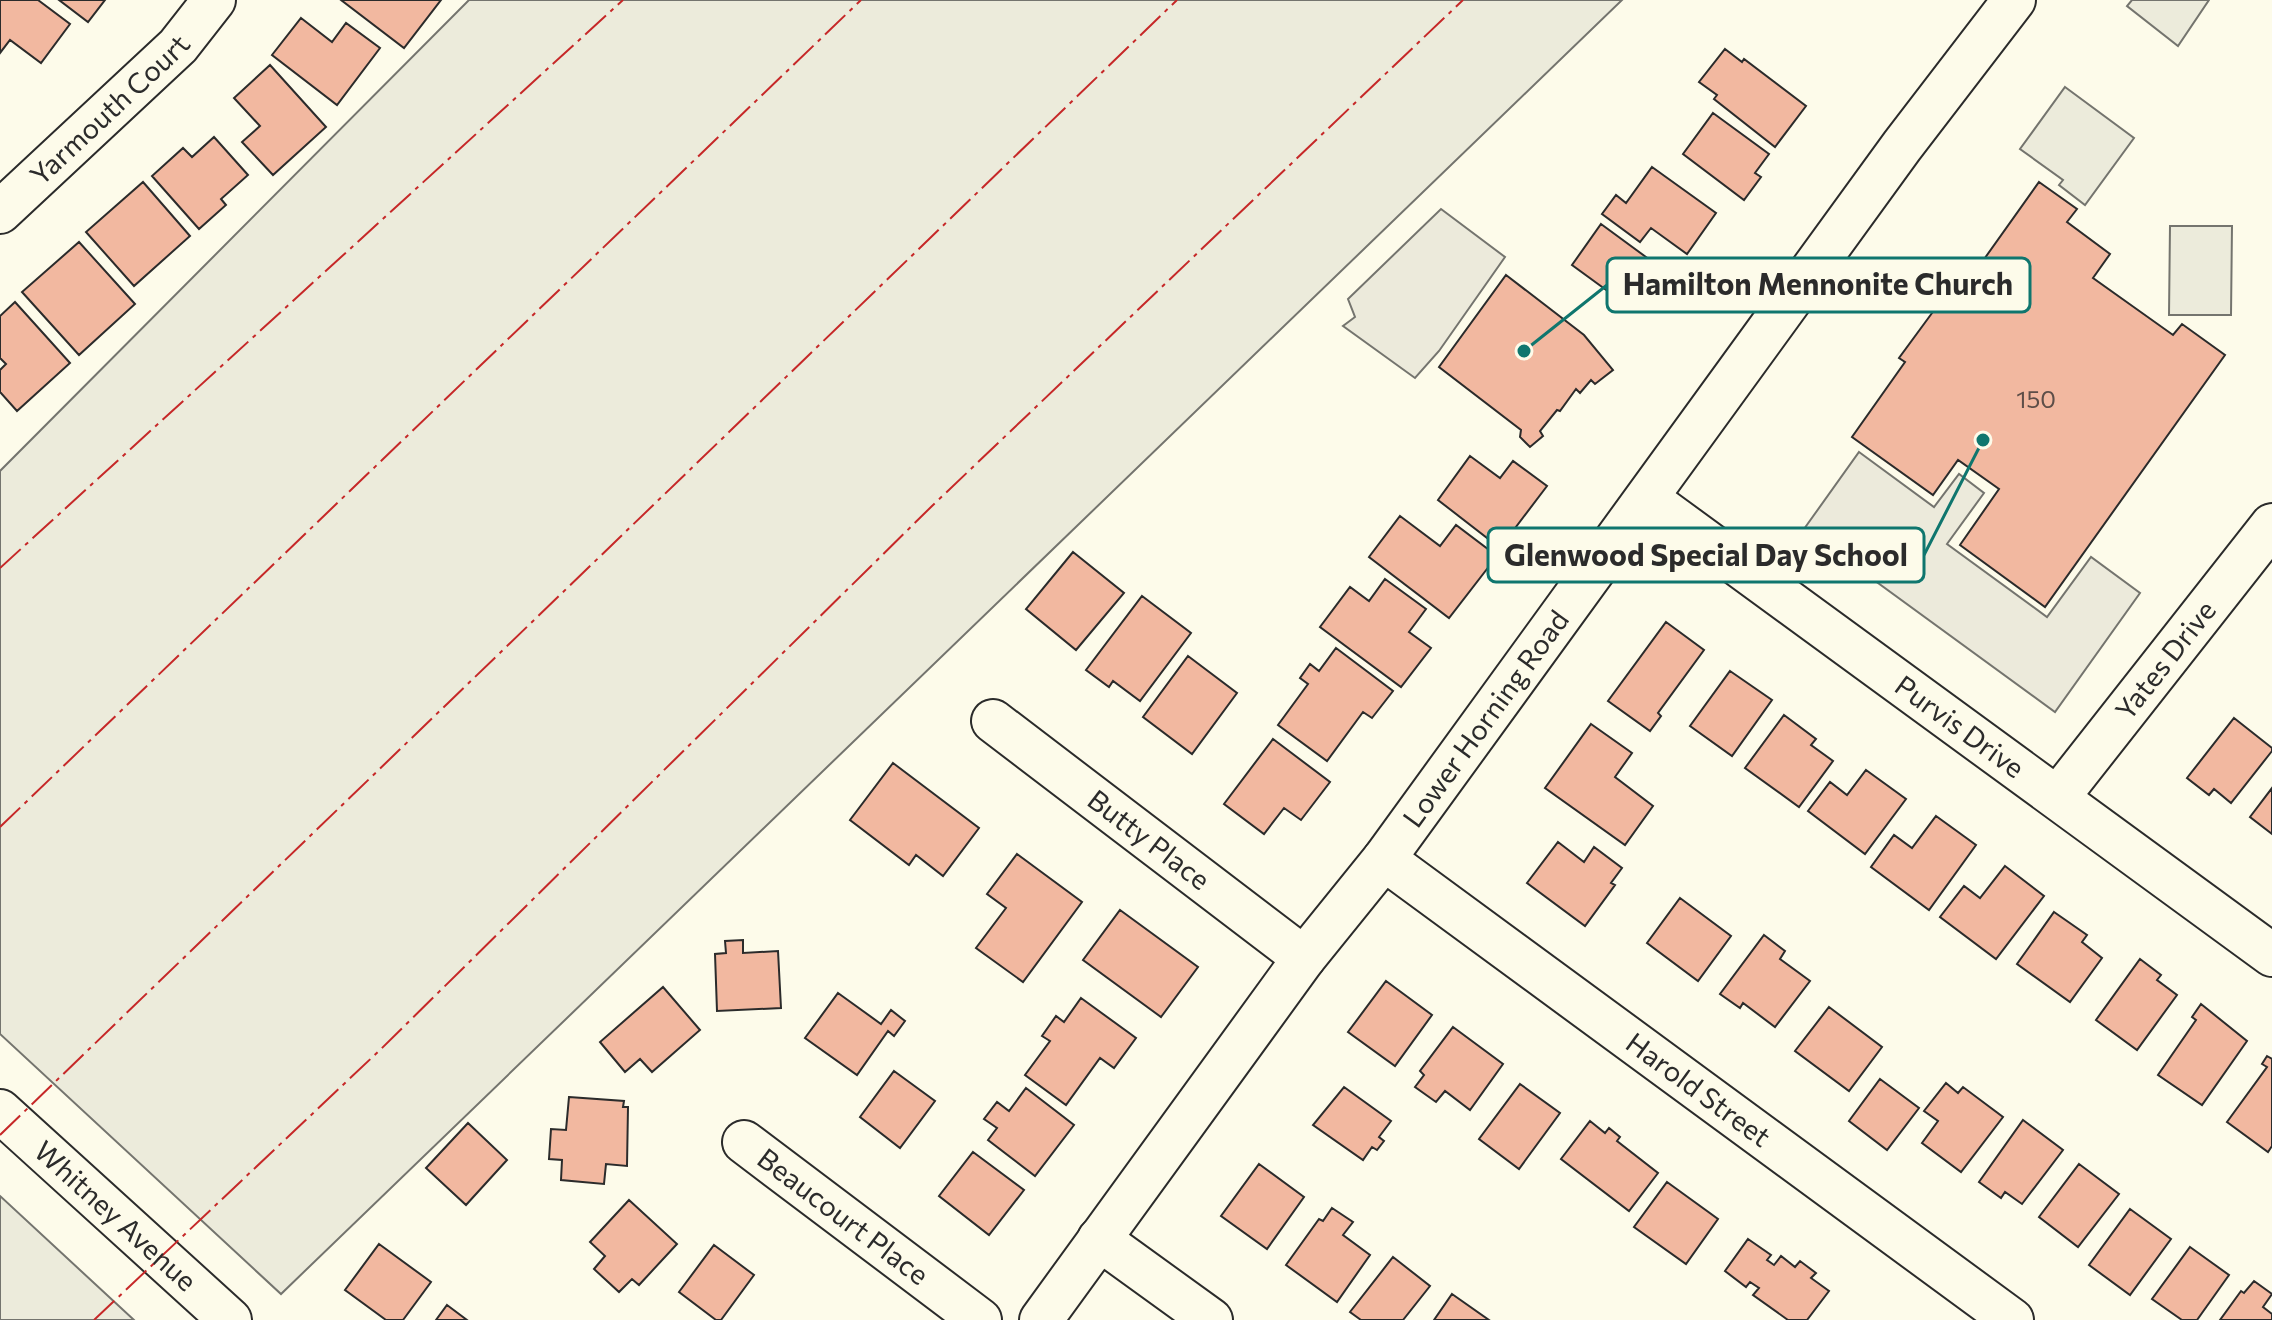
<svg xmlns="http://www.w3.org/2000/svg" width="2272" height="1320" viewBox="0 0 2272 1320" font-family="Commissioner,sans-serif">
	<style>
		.green { fill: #ecebdb; stroke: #74746e; stroke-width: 2 }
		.parking { fill: #eceadb; stroke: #74746e; stroke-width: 2 }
		.building { fill: #f2b8a0; stroke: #2b2b2b; stroke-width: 2 }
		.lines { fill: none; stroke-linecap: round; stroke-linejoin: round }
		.minor-casing { stroke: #2b2b2b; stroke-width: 46 }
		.minor { stroke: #fdfbea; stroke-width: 42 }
		.power { stroke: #c62828; stroke-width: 2; stroke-dasharray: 28 6 4 6; stroke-linecap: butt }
		.labels { text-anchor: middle; stroke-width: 6; stroke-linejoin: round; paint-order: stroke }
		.number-label { font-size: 24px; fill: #5d4e48 }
		.street-label { font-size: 28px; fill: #2b2b2b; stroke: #fdfbea }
		.leader { fill: none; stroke: #0f766e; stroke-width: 3 }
		.callout-dot { fill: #0f766e; stroke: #fdfbea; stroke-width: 3 }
		.callout { fill: #fdfbea; stroke: #0f766e; stroke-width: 3 }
		.callout-label { font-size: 30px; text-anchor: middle; font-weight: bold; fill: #2b2b2b }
	</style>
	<rect width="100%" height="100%" fill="#fdfbea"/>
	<path class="green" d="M469 0H1622L281 1294 0 1034V471Z
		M2132 0H2209L2178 46 2127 6Z
		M2065 87 2134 138 2085 205 2059 185 2063 180 2020 149Z
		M2170 226H2232L2231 315H2169Z
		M0 1196 134 1320H0Z"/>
	<path class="parking" d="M1441 209 1505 257 1439 351 1415 378 1343 326 1355 317 1348 299Z
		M1859 452 1934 507 1959 474 1984 493 1947 544 2047 617 2091 557 2140 593 2055 712 1804 529Z"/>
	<path class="building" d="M0 0H38L70 24 41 63 10 40 0 53Z
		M59 0H105L88 22Z
		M341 0H441L404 48Z
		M301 18 332 42 346 23 380 48 337 105 272 55Z
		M1725 49 1742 62 1744 59 1806 106 1775 147 1714 99 1717 95 1699 82Z
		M270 65 326 127 273 175 242 142 260 126 234 98Z
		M1713 113 1769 154 1755 173 1761 177 1744 200 1683 154Z
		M214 137 248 175 221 199 226 205 199 229 152 176 183 148 192 157Z
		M1652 167 1716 213 1687 254 1651 228 1640 242 1602 214 1616 195 1626 203Z
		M143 182 190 236 134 286 86 232Z
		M2039 182 2077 209 2067 222 2110 254 2093 278 2173 335 2182 324 2225 355 2045 607 1960 545 1999 489 1958 460 1933 495 1852 437 1905 362 1899 358 1946 294 1955 300Z
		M1601 224 1665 271 1652 290 1656 293 1644 310 1640 306 1635 311 1572 265Z
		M79 242 135 304 79 355 22 292Z
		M1506 275 1584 335 1613 370 1595 384 1591 380 1580 393 1576 389 1560 411 1557 410 1540 431 1543 436 1530 447 1520 437 1521 430 1439 367Z
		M15 302 70 363 17 411 0 392V370L6 364 0 358V316Z
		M1470 456 1500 478 1513 461 1547 486 1500 548 1438 500Z
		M1400 516 1440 546 1456 525 1497 556 1449 618 1369 557Z
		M1073 552 1124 593 1076 650 1026 609Z
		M1385 579 1426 609 1409 632 1431 648 1401 687 1320 627 1350 587 1369 601Z
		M1142 596 1191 633 1140 701 1113 681 1109 687 1086 670Z
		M1666 622 1704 650 1658 713 1661 716 1650 731 1608 701Z
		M1336 648 1393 691 1372 718 1363 712 1327 761 1278 725 1308 684 1300 678 1310 664 1319 671Z
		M1188 656 1237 693 1192 754 1143 717Z
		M1730 671 1772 700 1732 756 1690 726Z
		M1784 715 1816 739 1811 745 1833 761 1799 807 1745 768Z
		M2234 718 2272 748V751L2231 803 2214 789 2209 795 2187 778Z
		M1591 724 1632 753 1615 777 1653 806 1625 845 1545 788Z
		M1273 739 1330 782 1301 820 1284 808 1264 834 1224 804Z
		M893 763 979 828 943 876 916 855 909 865 850 820Z
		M1866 770 1906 799 1865 854 1808 811 1830 782 1847 795Z
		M2272 788V834L2250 817Z
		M1936 816 1976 845 1929 910 1871 867 1894 835 1912 848Z
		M1558 842 1584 862 1594 847 1622 868 1611 883 1615 885 1585 926 1527 883Z
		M1017 854 1082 902 1023 982 976 948 1006 908 987 894Z
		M2005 866 2044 896 1996 959 1940 917 1964 886 1980 898Z
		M1680 898 1731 936 1698 981 1647 943Z
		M1120 910 1198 967 1161 1017 1083 960Z
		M2054 912 2087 935 2082 942 2102 958 2070 1002 2017 964Z
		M1764 935 1785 951 1780 959 1810 981 1775 1027 1743 1003 1740 1008 1720 994Z
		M743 940V953L778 951 781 1008 717 1011 715 954 726 953 725 941Z
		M2140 959 2161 975 2157 980 2177 995 2137 1050 2096 1020Z
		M1386 981 1432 1015 1395 1066 1348 1032Z
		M663 987 700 1030 652 1072 640 1059 625 1072 600 1042Z
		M838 993 881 1024 891 1010 905 1021 894 1036 888 1031 857 1075 805 1038Z
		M1081 998 1136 1038 1114 1068 1100 1058 1066 1105 1025 1075 1050 1041 1042 1036 1056 1016 1064 1022Z
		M2201 1004 2247 1041 2202 1105 2158 1075 2196 1020 2192 1017Z
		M1829 1007 1882 1047 1849 1091 1795 1051Z
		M1453 1027 1503 1064 1470 1110 1445 1091 1436 1102 1415 1087 1424 1075 1420 1071Z
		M2267 1056 2272 1059V1146L2268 1152 2227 1122 2267 1067 2262 1064Z
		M894 1071 935 1101 900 1148 860 1117Z
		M1880 1079 1919 1108 1887 1150 1849 1121Z
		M1946 1083 1958 1093 1963 1087 2003 1117 1961 1172 1922 1143 1938 1121 1924 1111Z
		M1520 1084 1560 1113 1519 1169 1479 1139Z
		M1344 1087 1391 1121 1379 1137 1384 1141 1377 1150 1372 1147 1363 1160 1313 1125Z
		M1026 1088 1074 1125 1035 1176 988 1140 997 1128 984 1119 997 1102 1009 1111Z
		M569 1097 624 1101 623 1107H628L627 1166 606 1164 604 1184 561 1180 562 1160 549 1159 551 1129 566 1130Z
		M2023 1120 2063 1150 2022 1204 2005 1192 2001 1198 1979 1182Z
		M1590 1121 1605 1133 1609 1128 1620 1137 1617 1141 1658 1173 1629 1211 1561 1159Z
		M468 1123 507 1160 466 1205 426 1168Z
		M973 1152 1024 1190 989 1235 939 1196Z
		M1259 1164 1304 1197 1267 1249 1221 1216Z
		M2079 1164 2119 1194 2078 1247 2039 1217Z
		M1667 1182 1718 1219 1686 1264 1634 1227Z
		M629 1200 677 1244 639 1285 632 1279 619 1292 594 1269 605 1256 590 1242Z
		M1332 1208 1353 1222 1343 1235 1370 1255 1337 1302 1286 1265 1319 1219 1323 1221Z
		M2130 1209 2171 1239 2130 1295 2089 1265Z
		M1748 1239 1771 1255 1767 1260 1774 1265 1781 1256 1795 1267 1800 1261 1816 1273 1811 1278 1829 1291 1807 1320H1788L1753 1295 1759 1288 1750 1282 1746 1287 1725 1271Z
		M379 1244 431 1282 403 1320H386L345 1290Z
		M714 1245 754 1275 721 1320H716L679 1292Z
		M2190 1247 2229 1275 2197 1320H2182L2152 1299Z
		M1393 1257 1430 1286 1403 1320H1361L1350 1312Z
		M2254 1281 2272 1294 2263 1307 2272 1314V1320H2220L2241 1291 2244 1293Z
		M1452 1294 1489 1320H1434Z
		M447 1305 467 1320H436Z"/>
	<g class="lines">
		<defs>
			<g id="minor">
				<path id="s1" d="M0 212 178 46 214 0"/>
				<path id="s2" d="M1648 499 2272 955"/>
				<path id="s3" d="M993 721 1304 958"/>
				<path id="s4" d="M2058 797 2272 525"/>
				<path id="s5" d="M1384 859 2012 1320"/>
				<path id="s6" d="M0 1111 230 1320"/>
				<path id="s7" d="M744 1142 980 1320"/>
				<path d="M1099 1239 1211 1320"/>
				<path id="s8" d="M1041 1320 1304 958 1384 859 1902 146 2014 0"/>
			</g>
		</defs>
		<use href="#minor" class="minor-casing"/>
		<use href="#minor" class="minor"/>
		<path class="power" d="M0 568 623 0
			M0 827 861 0
			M0 1135 1177 0
			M94 1320 381 1049 932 506 1463 0"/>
	</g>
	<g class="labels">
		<g class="number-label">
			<text x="2036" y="408">150</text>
		</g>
		<g class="street-label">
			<text dy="10" stroke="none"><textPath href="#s1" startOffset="150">Yarmouth Court</textPath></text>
			<text dy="10" stroke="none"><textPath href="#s4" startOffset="174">Yates Drive</textPath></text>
			<text dy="10" stroke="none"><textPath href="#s8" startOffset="748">Lower Horning Road</textPath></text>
			<text dy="10" stroke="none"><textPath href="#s2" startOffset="386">Purvis Drive</textPath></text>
			<text dy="10" stroke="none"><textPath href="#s3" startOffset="196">Butty Place</textPath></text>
			<text dy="10" stroke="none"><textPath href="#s5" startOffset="390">Harold Street</textPath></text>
			<text dy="10" stroke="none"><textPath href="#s6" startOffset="156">Whitney Avenue</textPath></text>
			<text dy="10" stroke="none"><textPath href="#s7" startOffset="124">Beaucourt Place</textPath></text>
		</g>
	</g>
	<path class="leader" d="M1524 351L1607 285M1983 440L1924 555"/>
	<g class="callout-dot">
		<circle cx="1524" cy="351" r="8"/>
		<circle cx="1983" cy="440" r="8"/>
	</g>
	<g class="callout">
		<rect x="1607" y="258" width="423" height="54" rx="8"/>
		<rect x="1488" y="528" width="436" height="54" rx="8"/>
	</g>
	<g class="callout-label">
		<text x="1818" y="295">Hamilton Mennonite Church</text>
		<text x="1706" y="566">Glenwood Special Day School</text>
	</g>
</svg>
